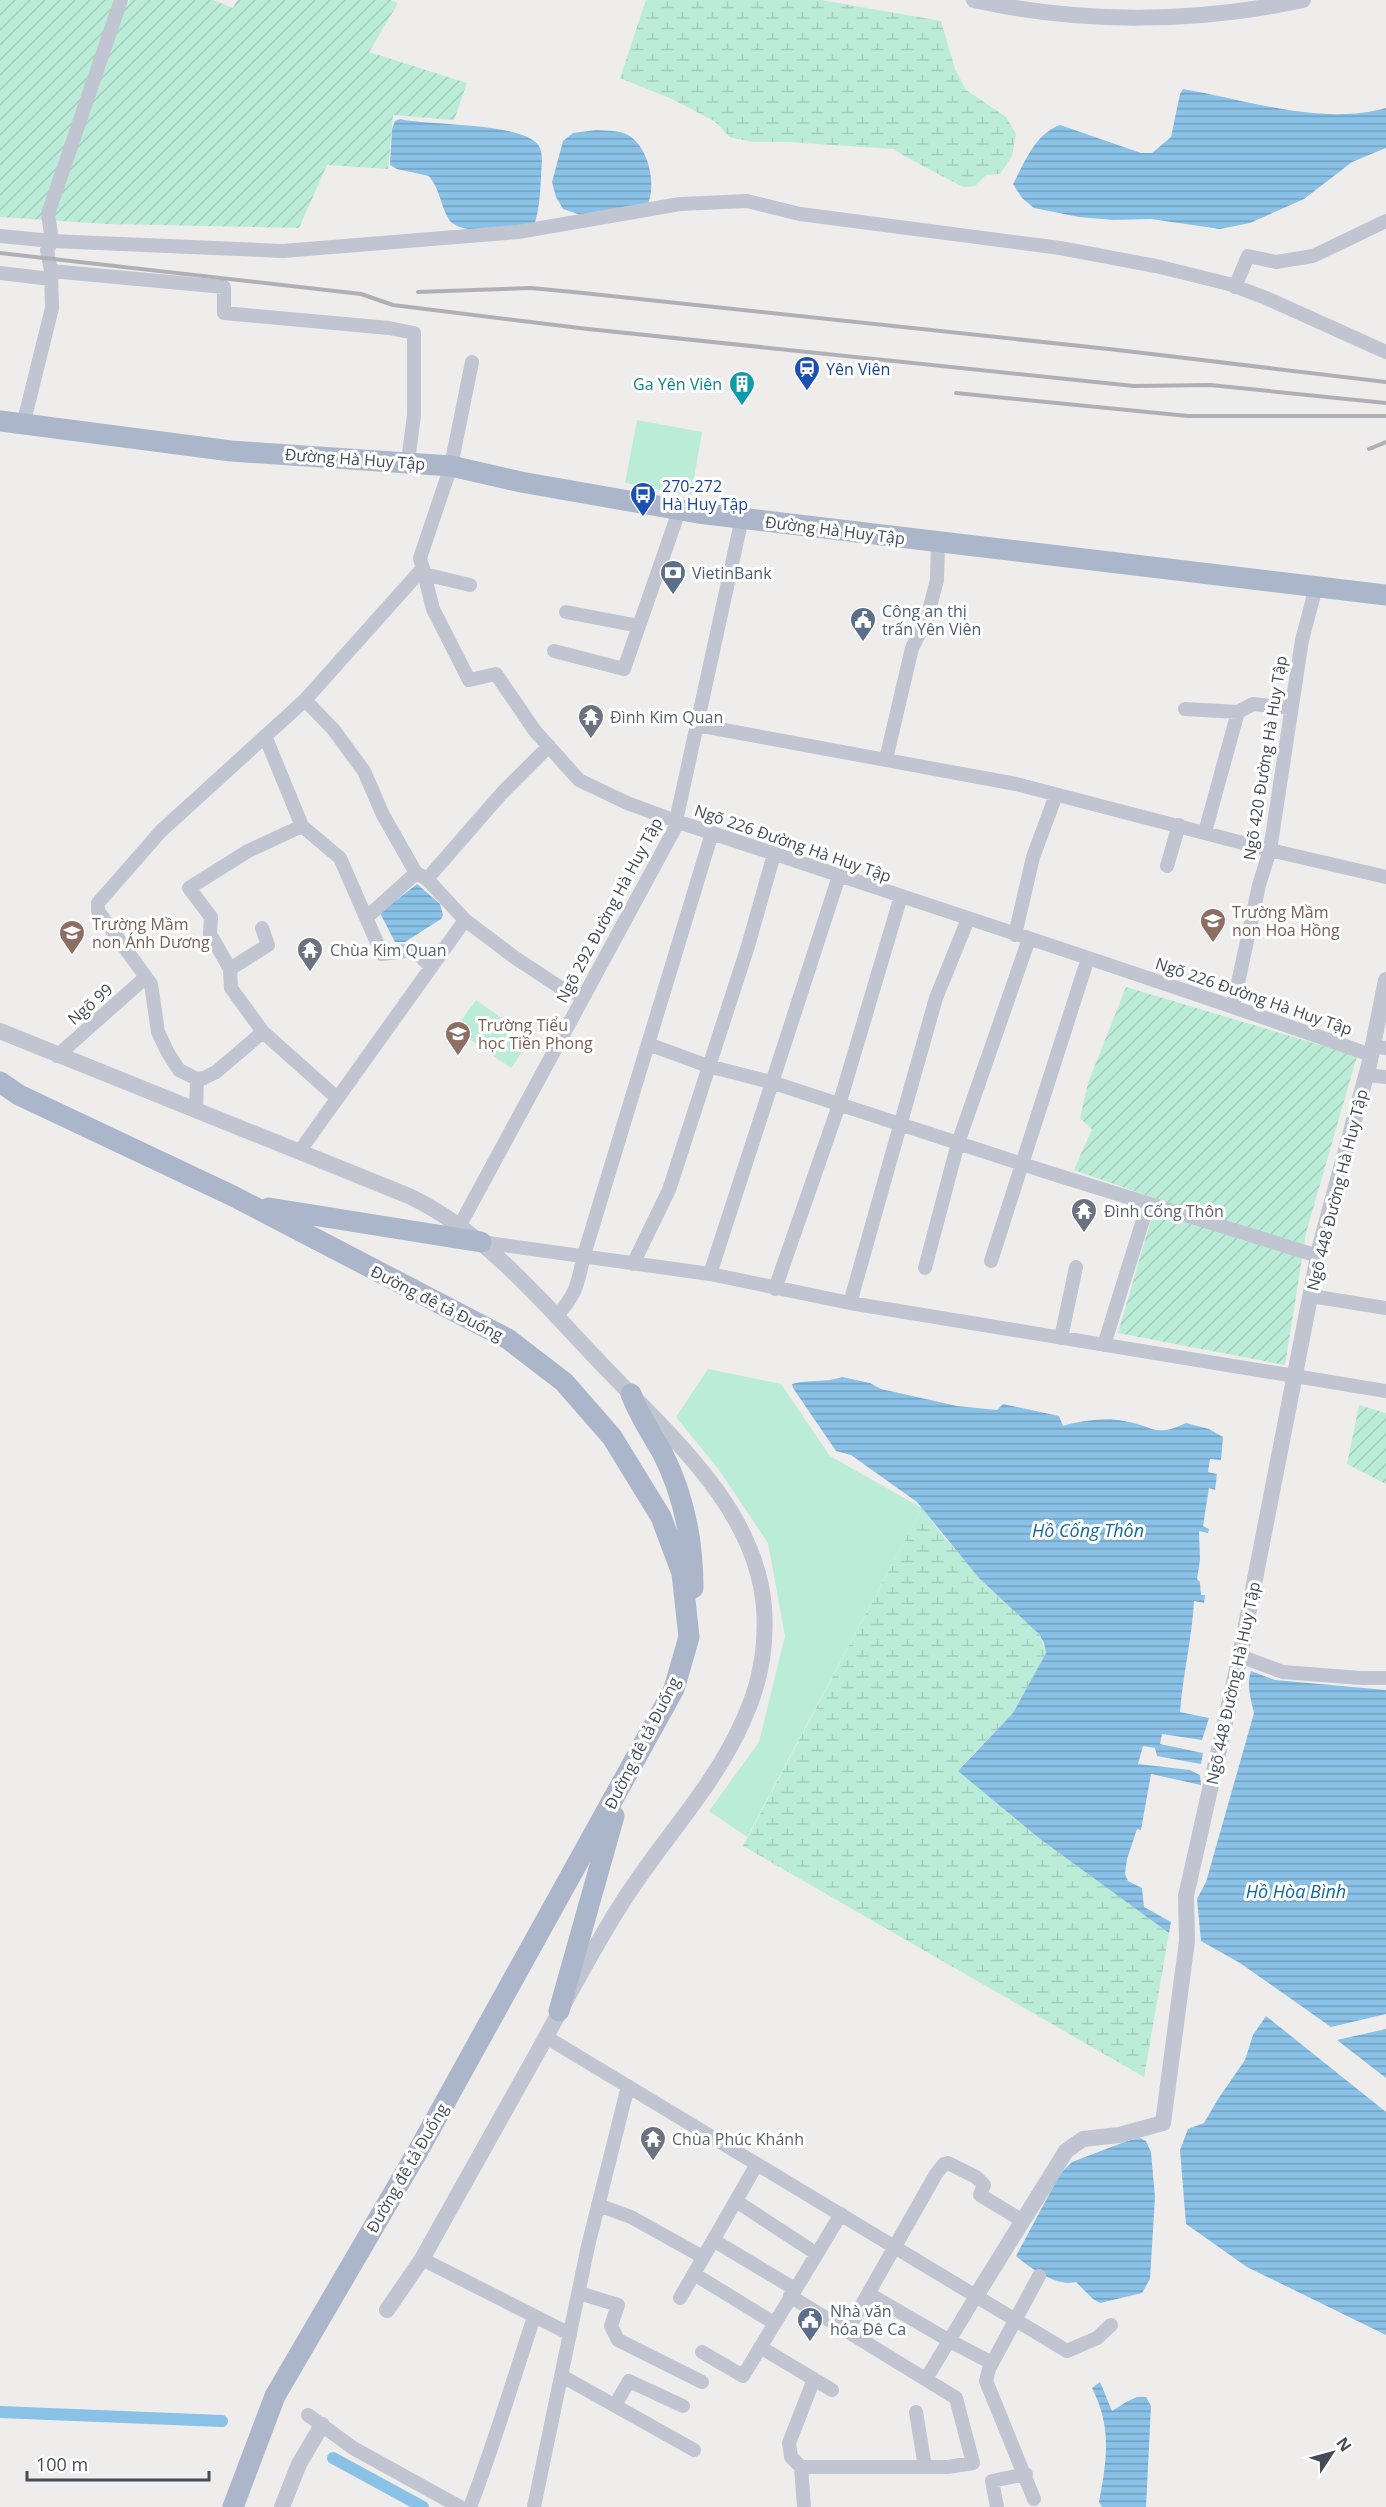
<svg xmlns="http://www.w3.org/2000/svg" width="1386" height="2507" viewBox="0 0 1386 2507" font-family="'Open Sans',sans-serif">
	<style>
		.grass { fill: #bbecd7 }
		.wetland { fill: url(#wetland-marsh) }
		.garden { fill: url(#garden-furrows) }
		.water { fill: url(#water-rules) }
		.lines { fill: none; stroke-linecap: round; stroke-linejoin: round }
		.canal { stroke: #8ac1e7; stroke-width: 12 }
		.minor { stroke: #c0c5d1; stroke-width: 14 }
		.tertiary { stroke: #c0c5d1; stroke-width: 16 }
		.primary { stroke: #acb6ca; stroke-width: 21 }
		.rail { stroke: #aeb0b6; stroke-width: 4 }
		.labels { text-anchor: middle; stroke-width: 6; stroke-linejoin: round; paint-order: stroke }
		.transit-label { font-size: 16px; fill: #164399; stroke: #fff; text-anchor: start }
		.culture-label { font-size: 16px; fill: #0d838f; stroke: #fff; text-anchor: end }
		.street-label { font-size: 16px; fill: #454c58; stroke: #fff }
		.service-label { font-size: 16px; fill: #4e5e75; stroke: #fff; text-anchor: start }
		.worship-label { font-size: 16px; fill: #5b616d; stroke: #fff; text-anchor: start }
		.education-label { font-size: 16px; fill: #785e54; stroke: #fff; text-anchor: start }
		.water-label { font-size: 18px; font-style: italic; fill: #13669e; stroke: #fff }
	</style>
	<defs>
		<pattern id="wetland-marsh" width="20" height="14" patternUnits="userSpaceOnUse" patternTransform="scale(1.5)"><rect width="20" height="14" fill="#bbecd7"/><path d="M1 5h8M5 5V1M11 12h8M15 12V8" fill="none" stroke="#a2ccbb"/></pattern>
		<pattern id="garden-furrows" width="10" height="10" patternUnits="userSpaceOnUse" patternTransform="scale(1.5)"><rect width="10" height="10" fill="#bbecd7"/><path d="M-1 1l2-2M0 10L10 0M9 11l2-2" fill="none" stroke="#a2ccbb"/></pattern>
		<pattern id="water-rules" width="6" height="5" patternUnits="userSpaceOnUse" patternTransform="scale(1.5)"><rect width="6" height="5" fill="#8ac1e7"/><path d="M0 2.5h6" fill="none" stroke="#739fbe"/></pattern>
	</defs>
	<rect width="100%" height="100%" fill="#efecec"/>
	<path class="grass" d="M637 420 702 432 691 496 625 483Z
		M476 1000 531 1039 511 1068 455 1029Z
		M708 1369 781 1384 830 1456 922 1508 747 1837 709 1811 759 1742 785 1636 768 1543 719 1470 676 1417Z"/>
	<path class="wetland" d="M646 0H821L941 21 955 69 966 90 1006 117 1016 134 1012 156 1000 174 986 175 975 186 963 187 906 157 894 149 788 142H752L730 137 714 121 672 99 620 78Z
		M922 1508 946 1540 1039 1634 1046 1653 1013 1713 958 1770 1040 1839 1169 1933 1144 2077 743 1846Z"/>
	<path class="garden" d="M0 0H111L128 4 130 0H213L233 8 237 0H390L398 3 369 52 467 83 454 120 393 115 388 169 327 165 299 228 106 224 0 217Z
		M1126 987 1357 1056 1306 1233 1285 1365 1118 1333 1157 1199 1074 1170 1092 1129 1080 1118 1088 1083Z
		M1359 1405 1386 1413V1484L1347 1464Z"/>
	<path class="water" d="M1183 89C1247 100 1322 126 1386 108V148L1352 162 1304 199 1250 223 1220 229 1151 219 1113 220 1079 217 1034 208 1022 198 1013 184C1025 162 1035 134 1060 125L1141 153H1152L1171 137 1180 94Z
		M400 119C429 126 524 122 539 146 544 155 541 168 541 178 540 196 539 212 533 229 514 229 457 237 448 218 440 203 440 190 429 176L397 169 390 165 392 129 395 121Z
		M596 130C606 131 620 130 628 135 649 147 658 187 646 208 644 211 640 215 637 218L604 223 563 209 556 197 552 182 563 141 573 133Z
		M417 884 440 904 443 915 441 919 405 942H395L380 913Z
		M842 1377 870 1383 881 1389 957 1406 997 1410 1003 1404 1059 1416 1063 1426C1080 1421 1106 1417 1124 1421 1154 1426 1154 1438 1186 1423L1209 1429 1223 1437 1221 1460 1210 1459 1208 1472 1217 1474 1215 1490 1209 1488 1203 1526 1209 1529 1208 1533 1199 1531 1200 1560 1197 1579 1200 1582 1201 1595H1205L1204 1603 1194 1601C1192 1638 1183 1674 1180 1712L1209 1718 1202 1740 1162 1734 1160 1744 1203 1753 1201 1764 1157 1756 1155 1748 1143 1746 1138 1764 1190 1770 1200 1775 1201 1785 1151 1774 1141 1830 1137 1829 1127 1859 1125 1874 1128 1881 1142 1888 1144 1907 1171 1922 1169 1933 1040 1839 958 1771 1013 1713 1046 1653 1044 1643 1039 1634 979 1578 917 1502 851 1455 836 1451 793 1388 792 1384C809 1379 825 1383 842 1377Z
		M1251 1671 1275 1680 1386 1690V2014L1331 2027 1240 1963 1201 1941 1197 1899 1206 1882 1254 1713C1251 1700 1246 1684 1251 1671Z
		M1266 2016 1386 2112V2335L1247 2267 1186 2224 1180 2150 1188 2129 1204 2123 1218 2099 1245 2060 1253 2035Z
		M1386 2029V2078L1337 2040Z
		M1140 2138 1146 2141 1151 2152 1155 2197 1150 2279 1142 2293 1100 2303 1093 2299 1076 2282C1057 2287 1030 2268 1016 2256L1060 2174 1072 2162 1127 2141Z
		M1100 2382 1112 2411 1126 2402 1137 2397H1146L1151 2406 1146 2507H1102L1099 2502C1107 2460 1112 2427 1092 2388Z"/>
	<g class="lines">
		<path class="canal" d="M0 2412 222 2421
			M333 2458 423 2507"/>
		<path class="minor" d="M0 236 52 241 283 251 518 232 680 204 747 201 800 214 1060 248 1156 266 1229 284 1266 298 1386 352
			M52 241 48 214 121 0
			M51 271 224 287V313L389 328 414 333V415L408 461
			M0 273 51 279
			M1235 287 1248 256 1276 262 1313 256 1386 221
			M472 362 451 466 420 558 433 609 469 680 496 674 535 731 579 780 627 803 676 821C908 899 1140 973 1371 1055
			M23 425 52 308 51 271 47 250 52 241
			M424 574 470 585
			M566 612 639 626
			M554 651 624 669 679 511
			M305 700 333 729 364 771 383 815 416 873 427 879 465 920 514 957 564 990 583 995
			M1185 709 1238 712
			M697 725 1016 784 1270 850 1386 877
			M265 736 302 826 340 858 382 954 414 950 431 967
			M886 759 912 648 927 618 937 580 938 542
			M1205 832 1238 712 1253 704 1291 708
			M1167 866 1179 825
			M427 879 502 793 549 746
			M366 918 416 873
			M262 928 268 945 230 969 231 988 263 1032 337 1098
			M1015 935 1033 857 1056 795
			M230 969 210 934 211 917 189 888 248 851 302 826
			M1233 1006 1259 885 1270 850 1302 640 1316 587
			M263 1032 216 1072 204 1078 197 1079 179 1070 168 1053 158 1032 151 984 98 911V903L161 831 305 700 423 568
			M648 1044 708 1066 771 1082 1050 1173 1318 1256
			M1372 1046 1386 1048
			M57 1056 146 977
			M1366 1075 1386 1077
			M196 1111 197 1079
			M299 1152 465 920
			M460 1225 674 830 742 518
			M481 1242 710 1274 850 1303 1386 1391
			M991 1261 1088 958
			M633 1264 669 1190 748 946 774 854
			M925 1268 958 1143 1029 939
			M710 1274 839 876
			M775 1289 839 1105 901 896
			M1311 1296 1386 1308
			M850 1303 936 998 968 919
			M556 1317C577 1293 577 1286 584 1255L712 833
			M1061 1338 1076 1267
			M1104 1345 1148 1204
			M1240 1656 1283 1672 1361 1678H1386
			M546 2037 1067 2351 1097 2338 1111 2325
			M736 2201 817 2254
			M598 2205 631 2217 703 2257
			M713 2240 795 2289
			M422 2259 570 2334
			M694 2274 774 2323
			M579 2293 618 2305 611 2326 618 2340 702 2382
			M869 2294 950 2341 992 2363
			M790 2296 956 2398 973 2463 948 2467H801
			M680 2298 757 2164
			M847 2331 936 2174 944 2164 948 2163 976 2177 984 2185 980 2195 1023 2221
			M760 2347 832 2390
			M702 2352 743 2376 841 2214
			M562 2376 694 2450
			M926 2379 976 2296
			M615 2405 629 2381 683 2406
			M916 2412 925 2467
			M308 2415 353 2448 460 2507
			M1034 2499 986 2381 989 2369 1039 2276
			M470 2507C494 2445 513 2380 534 2317
			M534 2507 588 2246 628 2086
			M804 2507 801 2467 791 2457 789 2443 814 2379
			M997 2507 992 2481 1026 2474"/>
		<path class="tertiary" d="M974 0C1080 24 1196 23 1303 0
			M0 1031 409 1196C491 1235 551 1313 614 1377 676 1441 756 1512 764 1607 767 1647 760 1685 743 1721 713 1789 659 1843 620 1906 591 1952 566 2000 540 2048 500 2119 461 2189 422 2259L387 2310
			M976 2296 1066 2151 1083 2139 1119 2135 1163 2123 1187 1941 1186 1896 1240 1656 1320 1246 1369 1065 1386 980
			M282 2507 299 2464 322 2425"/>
		<path class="primary" d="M0 421 231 451 451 466 521 482 698 513 1386 595
			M0 1082 19 1095 233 1196 508 1339 564 1382 612 1437 661 1517 682 1573 689 1637 674 1689 418 2151 275 2396 233 2507
			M269 1208 481 1242
			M631 1394C639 1415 651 1433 662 1452 684 1495 693 1540 693 1588
			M559 2011 614 1816"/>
		<path class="rail" d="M0 253 361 294 393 305 588 329 1134 386 1210 385 1386 403
			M418 292 531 288 583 293 1118 350 1386 382
			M956 393 1188 416H1386
			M1369 449 1386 442"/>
	</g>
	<defs>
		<symbol id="station-pin" viewBox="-11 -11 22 30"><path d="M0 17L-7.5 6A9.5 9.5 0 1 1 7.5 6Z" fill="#1a4fb4" stroke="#fff"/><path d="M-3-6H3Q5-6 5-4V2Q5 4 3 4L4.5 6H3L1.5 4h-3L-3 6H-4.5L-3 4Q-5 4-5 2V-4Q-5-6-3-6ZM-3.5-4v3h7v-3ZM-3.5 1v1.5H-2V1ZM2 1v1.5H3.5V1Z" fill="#fff"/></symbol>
		<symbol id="building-pin" viewBox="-11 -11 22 30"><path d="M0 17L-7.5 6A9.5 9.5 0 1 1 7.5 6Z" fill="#0f9aa8" stroke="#fff"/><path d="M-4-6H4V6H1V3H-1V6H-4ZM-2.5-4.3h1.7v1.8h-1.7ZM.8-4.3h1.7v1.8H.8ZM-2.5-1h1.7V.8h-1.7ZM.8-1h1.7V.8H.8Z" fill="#fff"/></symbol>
		<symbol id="bus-pin" viewBox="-11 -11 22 30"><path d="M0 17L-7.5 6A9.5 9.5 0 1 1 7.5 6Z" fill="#1a4fb4" stroke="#fff"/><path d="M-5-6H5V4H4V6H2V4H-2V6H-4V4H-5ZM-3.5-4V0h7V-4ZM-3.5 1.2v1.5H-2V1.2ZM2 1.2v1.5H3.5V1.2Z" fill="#fff"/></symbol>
		<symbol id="bank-pin" viewBox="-11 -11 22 30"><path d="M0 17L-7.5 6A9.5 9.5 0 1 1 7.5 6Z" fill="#5c6f8a" stroke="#fff"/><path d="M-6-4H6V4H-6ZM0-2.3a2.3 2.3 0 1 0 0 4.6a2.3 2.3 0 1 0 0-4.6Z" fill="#fff"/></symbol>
		<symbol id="civic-pin" viewBox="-11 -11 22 30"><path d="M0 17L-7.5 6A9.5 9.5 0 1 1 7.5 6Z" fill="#5c6f8a" stroke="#fff"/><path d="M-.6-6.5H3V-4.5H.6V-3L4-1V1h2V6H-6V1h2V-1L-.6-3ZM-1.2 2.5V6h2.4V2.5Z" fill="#fff"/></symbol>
		<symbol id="temple-pin" viewBox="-11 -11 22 30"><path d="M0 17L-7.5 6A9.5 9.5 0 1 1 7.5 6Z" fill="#6b7280" stroke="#fff"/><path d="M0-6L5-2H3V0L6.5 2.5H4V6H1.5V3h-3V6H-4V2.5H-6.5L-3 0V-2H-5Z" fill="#fff"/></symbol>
		<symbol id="school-pin" viewBox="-11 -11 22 30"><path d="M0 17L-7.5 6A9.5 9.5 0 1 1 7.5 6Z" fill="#8d6e63" stroke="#fff"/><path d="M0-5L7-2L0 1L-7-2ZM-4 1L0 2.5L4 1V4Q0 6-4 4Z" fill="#fff"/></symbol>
	</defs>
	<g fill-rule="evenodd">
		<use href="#station-pin" x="792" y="354" width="30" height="40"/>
		<use href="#building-pin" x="727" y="369" width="30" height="40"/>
		<use href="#bus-pin" x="628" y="480" width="30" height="40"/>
		<use href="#bank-pin" x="658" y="558" width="30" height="40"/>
		<use href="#civic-pin" x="848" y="605" width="30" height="40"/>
		<use href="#temple-pin" x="576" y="702" width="30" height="40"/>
		<use href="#school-pin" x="1198" y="906" width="30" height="40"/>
		<use href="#school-pin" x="57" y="918" width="30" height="40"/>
		<use href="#temple-pin" x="295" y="935" width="30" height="40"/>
		<use href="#school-pin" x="443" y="1019" width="30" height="40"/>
		<use href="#temple-pin" x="1069" y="1196" width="30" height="40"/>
		<use href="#temple-pin" x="638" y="2124" width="30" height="40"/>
		<use href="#civic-pin" x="795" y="2305" width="30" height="40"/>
	</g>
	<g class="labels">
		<g class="transit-label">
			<text x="826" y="375">Yên Viên</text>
			<text x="662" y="492">270-272<tspan x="662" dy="18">Hà Huy Tập</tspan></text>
		</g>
		<g class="culture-label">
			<text x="722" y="390">Ga Yên Viên</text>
		</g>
		<g class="street-label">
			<text transform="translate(355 459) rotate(4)" y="6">Đường Hà Huy Tập</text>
			<text transform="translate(835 530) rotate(7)" y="6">Đường Hà Huy Tập</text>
			<text transform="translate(1265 758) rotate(-81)" y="6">Ngõ 420 Đường Hà Huy Tập</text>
			<text transform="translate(793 843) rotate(19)" y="6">Ngõ 226 Đường Hà Huy Tập</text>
			<text transform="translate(609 910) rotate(-62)" y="6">Ngõ 292 Đường Hà Huy Tập</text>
			<text transform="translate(1254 996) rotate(19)" y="6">Ngõ 226 Đường Hà Huy Tập</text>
			<text transform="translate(90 1004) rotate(-41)" y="6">Ngõ 99</text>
			<text transform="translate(1337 1190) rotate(-76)" y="6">Ngõ 448 Đường Hà Huy Tập</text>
			<text transform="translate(437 1303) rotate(27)" y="6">Đường đê tả Đuống</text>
			<text transform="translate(1233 1683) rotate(-78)" y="6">Ngõ 448 Đường Hà Huy Tập</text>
			<text transform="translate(642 1743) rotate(-63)" y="6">Đường đê tả Đuống</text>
			<text transform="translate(407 2168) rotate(-60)" y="6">Đường đê tả Đuống</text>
		</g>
		<g class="service-label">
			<text x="692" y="579">VietinBank</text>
			<text x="882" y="617">Công an thị<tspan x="882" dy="18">trấn Yên Viên</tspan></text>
			<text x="830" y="2317">Nhà văn<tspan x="830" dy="18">hóa Đê Ca</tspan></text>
		</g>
		<g class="worship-label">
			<text x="610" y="723">Đình Kim Quan</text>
			<text x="330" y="956">Chùa Kim Quan</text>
			<text x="1104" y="1217">Đình Cống Thôn</text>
			<text x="672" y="2145">Chùa Phúc Khánh</text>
		</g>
		<g class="education-label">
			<text x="1232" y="918">Trường Mầm<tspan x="1232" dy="18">non Hoa Hồng</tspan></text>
			<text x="92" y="930">Trường Mầm<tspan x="92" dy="18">non Ánh Dương</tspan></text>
			<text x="478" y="1031">Trường Tiểu<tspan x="478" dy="18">học Tiền Phong</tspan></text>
		</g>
		<g class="water-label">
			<text x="1088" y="1537">Hồ Cống Thôn</text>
			<text x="1296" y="1898">Hồ Hòa Bình</text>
		</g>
	</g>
	<g transform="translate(1332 2453) rotate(54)" stroke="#ffffff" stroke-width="4.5" paint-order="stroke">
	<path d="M0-4.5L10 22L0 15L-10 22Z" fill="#454c58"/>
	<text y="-9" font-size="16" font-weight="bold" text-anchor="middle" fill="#454c58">N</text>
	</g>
	<path d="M27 2471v9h182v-9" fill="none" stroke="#454c58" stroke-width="3"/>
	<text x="36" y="2471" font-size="18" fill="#454c58" stroke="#ffffff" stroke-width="4.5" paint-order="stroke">100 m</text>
</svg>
